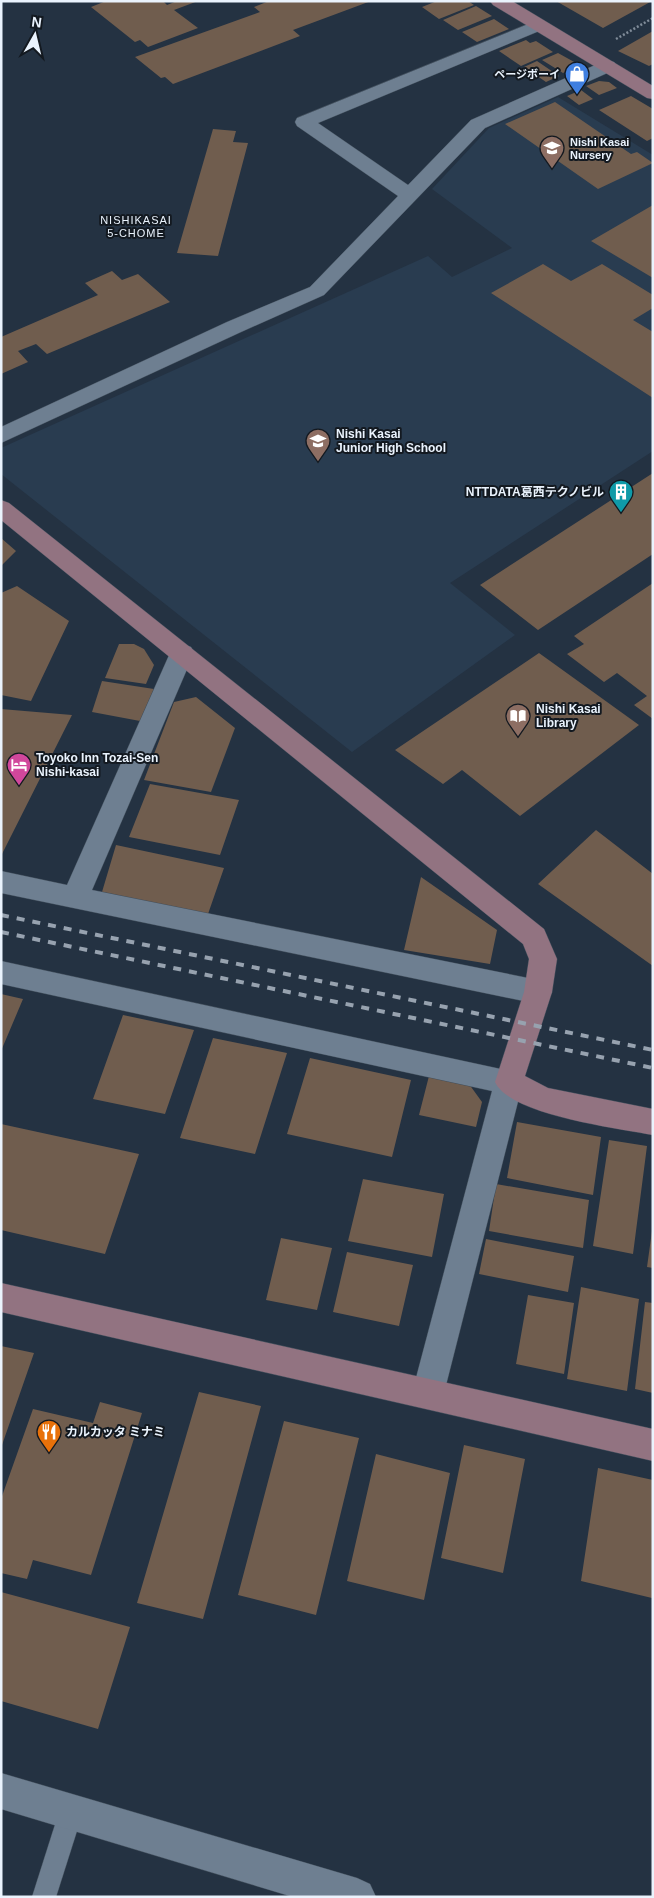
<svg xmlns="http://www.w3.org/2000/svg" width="654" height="1898" viewBox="0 0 654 1898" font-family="Helvetica,'Noto Sans JP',sans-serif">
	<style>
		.built { fill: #293c50 }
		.building { fill: #705d4e }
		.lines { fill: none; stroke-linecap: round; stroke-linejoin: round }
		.lane-casing { stroke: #414e5b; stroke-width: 1 }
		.street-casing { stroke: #414e5b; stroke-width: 1 }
		.secondary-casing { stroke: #414e5b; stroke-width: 1 }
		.path { stroke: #808c99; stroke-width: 2.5; stroke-dasharray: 2 2; stroke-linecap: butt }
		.lane { fill: #6e7f91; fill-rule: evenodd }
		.street { fill: #6e7f91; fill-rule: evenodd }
		.secondary { fill: #927381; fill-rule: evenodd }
		.rail { stroke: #97a2af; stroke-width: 4; stroke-dasharray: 8 8; stroke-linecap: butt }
		.labels { text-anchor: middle; stroke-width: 4; stroke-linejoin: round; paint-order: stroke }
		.far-poi-label { font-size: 11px; font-weight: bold; fill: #eaf3fd; stroke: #131920; text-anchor: end }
		.far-neighbourhood-label { font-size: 11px; letter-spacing: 1px; fill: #eaf3fd; stroke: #131920 }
		.poi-label { font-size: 12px; font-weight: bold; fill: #eaf3fd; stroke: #131920; text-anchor: start }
	</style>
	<rect width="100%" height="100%" fill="#243242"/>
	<path class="built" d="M558 97 653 155V451L450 583 515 635 352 752 1 474V448L428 256 452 277 512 248 432 189 489 128Z"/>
	<path class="building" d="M106 1H163L167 5 177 1H198L174 10 198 28 148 47 140 40 135 42 91 7Z
		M269 1H371L293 30 300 36 173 84 165 77 161 78 135 57 260 12 254 7Z
		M437 1H468L474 5 439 19 422 7Z
		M556 1H652L603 28Z
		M476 6 492 16 458 30 443 20Z
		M494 19 509 29 477 42 462 32Z
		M653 31V64L649 66 618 51Z
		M526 40 530 43 536 41 553 52 521 66 499 51Z
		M558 53 576 63 574 68 563 73 542 60Z
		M537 61 559 76 546 82 524 67Z
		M599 81 609 82 617 88 599 95 586 86Z
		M581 90 593 99 579 105 567 96Z
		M631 96 653 109V138L647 141 599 110Z
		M555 102 631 154 637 152 653 163 598 189 505 124Z
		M213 129 236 131 233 142 248 143 218 256 177 253Z
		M653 205V278L591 241Z
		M543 264 571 281 602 264 653 295V308L633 320 653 332V398L491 293Z
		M112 271 122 280 138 274 170 302 47 354 36 344 18 351 28 362 1 374V337L98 295 85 283Z
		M653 473V554L538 630 480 585Z
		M1 538 16 551 1 566Z
		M653 583V719L634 705 647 696 617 673 604 682 567 654 584 644 574 636Z
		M17 586 69 621 31 701 1 695V593Z
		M119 644H134L144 649 154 665 146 684 105 678Z
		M539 653 639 725 520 816 462 770 443 784 395 750Z
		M102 681 154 689 140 721 92 712Z
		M196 697 235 728 211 792 144 780 174 702Z
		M1 709 72 715 1 856Z
		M150 784 239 800 220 855 129 837Z
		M596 830 653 874V966L538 884Z
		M116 845 224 868 208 914 102 892Z
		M421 877 497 930 490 964 404 950Z
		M1 994 23 999 1 1051Z
		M123 1015 194 1030 165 1114 93 1099Z
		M213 1038 287 1053 255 1154 180 1138Z
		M310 1058 411 1080 392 1157 287 1134Z
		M429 1076 469 1084 482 1102 476 1127 419 1115Z
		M517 1122 601 1137 593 1195 507 1178Z
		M1 1124 139 1154 105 1254 1 1230Z
		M609 1140 647 1146 633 1254 593 1246Z
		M363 1179 444 1194 432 1257 348 1241Z
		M496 1184 589 1200 583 1248 489 1231Z
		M652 1231H653V1268L647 1267Z
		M281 1238 332 1248 317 1310 266 1300Z
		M486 1239 574 1256 568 1292 479 1274Z
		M347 1252 413 1265 399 1326 333 1312Z
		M581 1287 639 1299 627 1391 567 1379Z
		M528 1295 574 1303 564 1374 516 1364Z
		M645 1302 653 1303V1393L635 1389Z
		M1 1346 34 1353 2 1445H1Z
		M199 1392 261 1406 203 1619 137 1603Z
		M100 1402 142 1413 91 1575 33 1560 27 1579 1 1573V1499L33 1409 93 1423Z
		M284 1421 359 1438 316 1615 238 1595Z
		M464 1445 525 1459 503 1573 441 1558Z
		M376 1454 450 1473 424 1600 347 1581Z
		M598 1468 653 1480 652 1598 581 1581Z
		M1 1592 130 1627 98 1729 1 1701Z"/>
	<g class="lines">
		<defs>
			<path id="lane" d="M71 1800 79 1804 83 1812 56 1897H32L59 1812 63 1804Z"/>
			<path id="street" d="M538 20 544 21 547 25 544 29 318 123 408 185 471 120 602 62 608 61 614 62 617 66 614 70 485 128 324 295 241 332 1 443V427L227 322 310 287 398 196 297 126 295 122 297 118Z
				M182 644 191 647 194 653 92 890 538 980 548 984 552 992 548 1000 538 1004 1 893V871L67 885 170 653 173 647Z
				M1 961 519 1073 523 1082 444 1393 439 1404 428 1408 417 1404 412 1393 492 1091 1 984Z
				M1 1773 357 1878 370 1884 376 1897H293L1 1809Z"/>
			<path id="secondary" d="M490 1H512L653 86V99L647 98 493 5Z
				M1 500 9 503 544 929 557 959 552 992 525 1076 548 1088 653 1109V1135C617 1128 510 1115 495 1082L524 992 529 959 523 944 1 520Z
				M1 1283 653 1429V1461L1 1312Z"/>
		</defs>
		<use href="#lane" class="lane-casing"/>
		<use href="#street" class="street-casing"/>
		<use href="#secondary" class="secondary-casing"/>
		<path class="path" d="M616 39 653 18"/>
		<use href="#lane" class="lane"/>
		<use href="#street" class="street"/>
		<use href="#secondary" class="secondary"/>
		<path class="rail" d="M1 915 653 1050
			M1 932 653 1068"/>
	</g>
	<defs>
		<symbol id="shop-pin" viewBox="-11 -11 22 30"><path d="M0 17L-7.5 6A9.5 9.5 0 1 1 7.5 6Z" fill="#3f7fe0" stroke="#131920"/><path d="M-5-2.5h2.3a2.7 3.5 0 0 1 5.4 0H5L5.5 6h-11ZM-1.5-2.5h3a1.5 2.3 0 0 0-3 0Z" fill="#fff"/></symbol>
		<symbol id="school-pin" viewBox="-11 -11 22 30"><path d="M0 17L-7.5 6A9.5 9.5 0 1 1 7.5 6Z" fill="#8d6e63" stroke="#131920"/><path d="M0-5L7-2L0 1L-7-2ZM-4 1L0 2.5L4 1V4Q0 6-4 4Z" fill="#fff"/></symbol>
		<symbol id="building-pin" viewBox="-11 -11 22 30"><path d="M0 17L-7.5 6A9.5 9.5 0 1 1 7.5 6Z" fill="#0f9aa8" stroke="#131920"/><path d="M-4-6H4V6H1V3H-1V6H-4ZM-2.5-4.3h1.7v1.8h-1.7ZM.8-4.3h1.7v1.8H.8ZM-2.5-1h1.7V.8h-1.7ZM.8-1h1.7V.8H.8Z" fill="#fff"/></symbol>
		<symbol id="library-pin" viewBox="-11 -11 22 30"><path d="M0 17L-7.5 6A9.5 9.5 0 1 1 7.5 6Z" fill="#8d6e63" stroke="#131920"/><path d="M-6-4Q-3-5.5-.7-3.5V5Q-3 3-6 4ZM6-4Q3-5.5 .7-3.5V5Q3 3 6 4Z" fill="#fff"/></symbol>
		<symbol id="hotel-pin" viewBox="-11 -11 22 30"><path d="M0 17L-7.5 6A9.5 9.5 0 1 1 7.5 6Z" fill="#d1479c" stroke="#131920"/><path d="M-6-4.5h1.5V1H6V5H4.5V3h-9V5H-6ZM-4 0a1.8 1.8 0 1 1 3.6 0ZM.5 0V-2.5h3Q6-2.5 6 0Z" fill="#fff"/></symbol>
		<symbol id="restaurant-pin" viewBox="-11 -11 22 30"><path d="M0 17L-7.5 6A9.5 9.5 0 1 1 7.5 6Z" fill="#e8710a" stroke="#131920"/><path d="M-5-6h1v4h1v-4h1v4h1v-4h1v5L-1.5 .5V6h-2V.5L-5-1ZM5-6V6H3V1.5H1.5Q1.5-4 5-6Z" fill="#fff"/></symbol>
	</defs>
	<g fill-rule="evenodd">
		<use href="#shop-pin" x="563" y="60" width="28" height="38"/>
		<use href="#school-pin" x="538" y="134" width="28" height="38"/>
		<use href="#school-pin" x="304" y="427" width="28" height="38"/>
		<use href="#building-pin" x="607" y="478" width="28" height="38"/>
		<use href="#library-pin" x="504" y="702" width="28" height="38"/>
		<use href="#hotel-pin" x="5" y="751" width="28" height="38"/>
		<use href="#restaurant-pin" x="35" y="1418" width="28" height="38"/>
	</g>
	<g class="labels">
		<g class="far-poi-label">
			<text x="560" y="78">ページボーイ</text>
			<text x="570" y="146" text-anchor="start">Nishi Kasai<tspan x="570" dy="13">Nursery</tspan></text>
		</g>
		<g class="far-neighbourhood-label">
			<text x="136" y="224">NISHIKASAI<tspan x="136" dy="13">5-CHOME</tspan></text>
		</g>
		<g class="poi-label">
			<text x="336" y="438">Nishi Kasai<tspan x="336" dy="14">Junior High School</tspan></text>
			<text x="604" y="496" text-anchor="end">NTTDATA葛西テクノビル</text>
			<text x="536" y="713">Nishi Kasai<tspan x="536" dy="14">Library</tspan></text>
			<text x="36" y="762">Toyoko Inn Tozai-Sen<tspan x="36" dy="14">Nishi-kasai</tspan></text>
			<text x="66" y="1436">カルカッタ ミナミ</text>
		</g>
	</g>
	<rect width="654" height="1898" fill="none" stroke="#eaf3fd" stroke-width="5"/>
	<g transform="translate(35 35) rotate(8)" stroke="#131920" stroke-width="4" paint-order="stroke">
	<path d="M0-4L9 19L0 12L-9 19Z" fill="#eaf3fd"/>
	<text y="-8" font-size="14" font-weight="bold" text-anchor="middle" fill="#eaf3fd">N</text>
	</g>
</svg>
